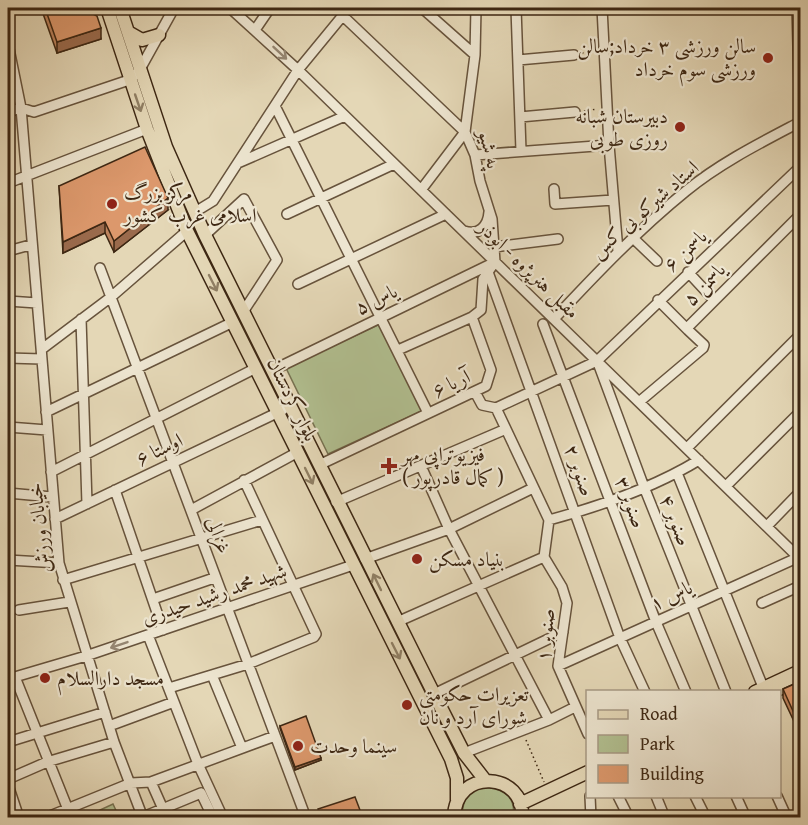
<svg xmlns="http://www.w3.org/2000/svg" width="808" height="825" viewBox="0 0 808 825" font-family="'Gentium Book Plus',Amiri,serif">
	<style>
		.green { fill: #b1bf90; stroke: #777352; stroke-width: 1.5 }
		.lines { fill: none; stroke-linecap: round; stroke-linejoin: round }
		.minor-casing { stroke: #67533c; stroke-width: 12 }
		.major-casing { stroke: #3d2713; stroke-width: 15 }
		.path { stroke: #3d2713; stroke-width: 1.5; stroke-dasharray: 1.5 3; stroke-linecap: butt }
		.minor { stroke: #ede5d0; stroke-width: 9 }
		.major { stroke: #e4d7b6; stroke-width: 12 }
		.wall { fill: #bd835d; stroke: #3d2713; stroke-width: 1.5 }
		.shaded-wall { fill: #9a6a4c; stroke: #3d2713; stroke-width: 1.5 }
		.building { fill: #dc986c; stroke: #3d2713; stroke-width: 1.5 }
		.oneway { stroke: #958672 }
		.oneway2 { stroke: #907f64 }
		.poi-dot { fill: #8f2418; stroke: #ede5d0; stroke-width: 2 }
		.labels { text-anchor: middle; stroke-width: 4.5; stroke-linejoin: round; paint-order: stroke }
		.poi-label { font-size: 20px; fill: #3d2713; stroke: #ede5d0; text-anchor: start }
		.street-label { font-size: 20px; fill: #3d2713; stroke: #ede5d0 }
	</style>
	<rect width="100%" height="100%" fill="#e4d7b6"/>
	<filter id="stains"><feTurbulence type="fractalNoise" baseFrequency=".00333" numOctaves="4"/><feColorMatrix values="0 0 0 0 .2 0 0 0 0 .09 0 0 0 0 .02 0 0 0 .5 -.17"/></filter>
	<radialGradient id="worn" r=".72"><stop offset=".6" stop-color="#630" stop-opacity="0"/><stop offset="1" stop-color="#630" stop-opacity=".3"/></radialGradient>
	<path class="green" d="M380 324 422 411 328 454 286 368Z
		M479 787C499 787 517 794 513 817L461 818 465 797Z
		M113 804 119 817H85Z"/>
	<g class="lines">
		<defs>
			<path id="minor" d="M230 8 298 70 800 559
				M422 8 475 55
				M476 8 475 55 465 132 475 155 480 181 492 219 495 262
				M516 8 521 151
				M602 8 609 145 618 251
				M797 8 800 122
				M343 16 465 132 421 190
				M255 30 270 8
				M8 44 21 108 59 563 114 742 143 818
				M518 60 574 55
				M275 106 428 413
				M8 112 21 108 34 112 129 80 139 71 174 8
				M520 117 575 112
				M475 155 609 145
				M238 163 345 116
				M8 183 147 129
				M554 189 555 204 613 200
				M195 212 213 201 298 70 349 8
				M287 214 394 164
				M464 231C479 236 488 226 489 212
				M205 235 244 199 277 260 243 312
				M633 238 657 261
				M494 247 558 239
				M8 251 30 245
				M495 262 488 272 620 638 645 692
				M100 268 306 818
				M688 272 713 299
				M298 284 446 214
				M658 300 688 330
				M8 301 37 303
				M81 319 87 504
				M554 319C596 274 638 230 686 191 720 163 762 142 800 122
				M543 324 656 622 686 692
				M42 349 111 297 187 231
				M398 350 472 317
				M8 358 42 359
				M598 363 644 487 726 692
				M273 370 493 263
				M475 392 482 405 496 408 597 361 800 167
				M639 402 703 348 704 345 688 330 689 326 800 215
				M496 408 549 520 544 557 562 587 567 603 558 666 588 734
				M46 412 233 322
				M8 427 47 430
				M687 448 800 335
				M319 465 486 386 491 370 472 317 481 310 483 279 488 272
				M421 466 449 529 549 720
				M51 472 256 368
				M677 473 763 687
				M726 486 800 412
				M115 490 163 630
				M8 493 52 497
				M336 502 506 429
				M191 510 298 452
				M55 519 283 410
				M549 520C601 506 653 488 699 460
				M767 526 800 492
				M365 559 449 529 533 488
				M8 560 59 563
				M63 580 262 520
				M153 599 214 578
				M762 603 800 586
				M19 610 69 602
				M397 622 544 557
				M148 635 198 764 223 818
				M558 666 799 557
				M212 675 242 748
				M15 677 67 807
				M8 679 86 656 353 565
				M169 688 248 664 314 637 316 634 244 480
				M434 694 563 632
				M109 726 174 702
				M8 742 105 712
				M464 753 549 720 575 707
				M8 779 47 762 114 742
				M151 782 167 818
				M8 785 19 818
				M590 796 591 818
				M618 796 629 818
				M656 796 665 818
				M695 796 706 818
				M736 796 746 818
				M777 796 787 818
				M143 817 201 793 213 818
				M45 818 131 783 151 782 275 736"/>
			<path id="major" d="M107 8 147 129 187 231 451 759 457 778V800
				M120 8 166 147 205 235 434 694 464 753 485 780
				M128 32 142 40 159 35
				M774 691 800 681
				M755 692 800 671
				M520 804 588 772
				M454 818C455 766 526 772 522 818"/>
		</defs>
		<use href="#minor" class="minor-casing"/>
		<use href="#major" class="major-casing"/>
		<path class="path" d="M582 53 595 50
			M584 111 597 109
			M526 740 544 782"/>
		<use href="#minor" class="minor"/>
		<use href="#major" class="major"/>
	</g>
	<path class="wall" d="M41 8H93V14L101 39 57 53Z
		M59 186 168 210 114 252 105 233 63 253Z
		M801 681 798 730 783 698V689Z
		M280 726 321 760 295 770 280 728Z"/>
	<path class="shaded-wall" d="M91 8H93V15L89 12Z
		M101 28V39L57 53V42Z
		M168 198V210L114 252V241Z
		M105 222V233L63 253V242Z
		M801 721V729L798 730V722Z
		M321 758V760L295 770V767Z"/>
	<path class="building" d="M45 8H91L89 12 97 16 101 28 57 42Z
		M145 147 168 198 114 241 105 222 63 242 59 186Z
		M801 681V721L798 722 783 689Z
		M306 716 321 758 295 767 280 726Z
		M355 797 363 818H321L318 809Z"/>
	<defs><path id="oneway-shaft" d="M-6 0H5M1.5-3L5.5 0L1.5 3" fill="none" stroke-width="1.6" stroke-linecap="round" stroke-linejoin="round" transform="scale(1.5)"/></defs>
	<g class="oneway">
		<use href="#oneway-shaft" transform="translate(280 53) rotate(43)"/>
		<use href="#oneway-shaft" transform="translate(119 645) rotate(161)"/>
	</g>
	<g class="oneway2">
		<use href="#oneway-shaft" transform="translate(138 103) rotate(71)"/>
		<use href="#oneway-shaft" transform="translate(213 283) rotate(63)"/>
		<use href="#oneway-shaft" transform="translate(309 476) rotate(64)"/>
		<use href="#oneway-shaft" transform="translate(377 582) rotate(-116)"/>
		<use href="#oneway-shaft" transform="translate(396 651) rotate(63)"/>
	</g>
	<g class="poi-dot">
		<circle cx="768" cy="58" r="6"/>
		<circle cx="680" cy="127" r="6"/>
		<circle cx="112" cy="204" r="6"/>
		<path d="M386 457h6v6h6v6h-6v6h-6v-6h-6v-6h6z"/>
		<circle cx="417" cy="559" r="6"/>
		<circle cx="45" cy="678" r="6"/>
		<circle cx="407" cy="705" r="6"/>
		<circle cx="298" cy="746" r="6"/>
	</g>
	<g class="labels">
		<g class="poi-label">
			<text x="756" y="53" text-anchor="end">سالن ورزشی ۳ خرداد;سالن<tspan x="756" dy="23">ورزشی سوم خرداد</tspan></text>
			<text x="668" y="123" text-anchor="end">دبیرستان شبانه<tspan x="668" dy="23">روزی طوبی</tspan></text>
			<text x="124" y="199">مرکز بزرگ<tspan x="124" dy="23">اسلامی غرب کشور</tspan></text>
			<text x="402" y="461">فیزیوتراپی مهر<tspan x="402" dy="23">( کمال قادرپور )</tspan></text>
			<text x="429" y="566">بنیاد مسکن</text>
			<text x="57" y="685">مسجد دارالسلام</text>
			<text x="419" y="701">تعزیرات حکومتی<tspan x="419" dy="23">شورای آرد و نان</tspan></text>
			<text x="310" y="753">سینما وحدت</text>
		</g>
		<g class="street-label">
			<text transform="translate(490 149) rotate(76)" y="7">په شیو</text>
			<text transform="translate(644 209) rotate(-41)" y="7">استاد شیرکو بی کس</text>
			<text transform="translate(685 250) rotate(-43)" y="7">یاسمن ۶</text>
			<text transform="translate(529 269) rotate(44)" y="7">مقبل هنرپژوه - ابوذر</text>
			<text transform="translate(704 284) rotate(-46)" y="7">یاسمن ۵</text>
			<text transform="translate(376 299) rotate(-26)" y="7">یاس ۵</text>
			<text transform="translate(451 383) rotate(-25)" y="7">آریا ۶</text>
			<text transform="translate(293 399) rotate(64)" y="7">بلوار کردستان</text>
			<text transform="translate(159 449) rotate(-26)" y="7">اوستا ۶</text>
			<text transform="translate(580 470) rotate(70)" y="7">صنوبر ۲</text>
			<text transform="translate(631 502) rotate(69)" y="7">صنوبر ۳</text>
			<text transform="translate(676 520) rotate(68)" y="7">صنوبر ۴</text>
			<text transform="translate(39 528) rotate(-96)" y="7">خیابان ورزش</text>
			<text transform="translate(219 535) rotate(71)" y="7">غزالی</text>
			<text transform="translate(214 594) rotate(-19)" y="7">شهید محمد رشید حیدری</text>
			<text transform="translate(671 595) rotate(-25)" y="7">یاس ۱</text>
			<text transform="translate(545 635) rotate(-85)" y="7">صنوبر ۱</text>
		</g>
	</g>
	<rect width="808" height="825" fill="none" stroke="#e4d7b6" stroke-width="30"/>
	<rect x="9" y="9" width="790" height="807" fill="none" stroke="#3d2713" stroke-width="3"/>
	<rect x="15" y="15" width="778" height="795" fill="none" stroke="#3d2713" stroke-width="1.5"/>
	<rect x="586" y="690" width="195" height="108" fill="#ede5d0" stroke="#a79984" stroke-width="1.5"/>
	<rect x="598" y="710" width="30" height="9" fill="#e4d7b6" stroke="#a79984" stroke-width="1.5"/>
	<text x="640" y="720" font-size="18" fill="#3d2713">Road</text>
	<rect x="598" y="735" width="30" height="18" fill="#b1bf90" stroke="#a79984" stroke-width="1.5"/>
	<text x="640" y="750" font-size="18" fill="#3d2713">Park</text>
	<rect x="598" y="765" width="30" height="18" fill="#dc986c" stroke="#a79984" stroke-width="1.5"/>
	<text x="640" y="780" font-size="18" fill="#3d2713">Building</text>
	<rect width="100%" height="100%" filter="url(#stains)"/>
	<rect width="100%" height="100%" fill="url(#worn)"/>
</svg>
